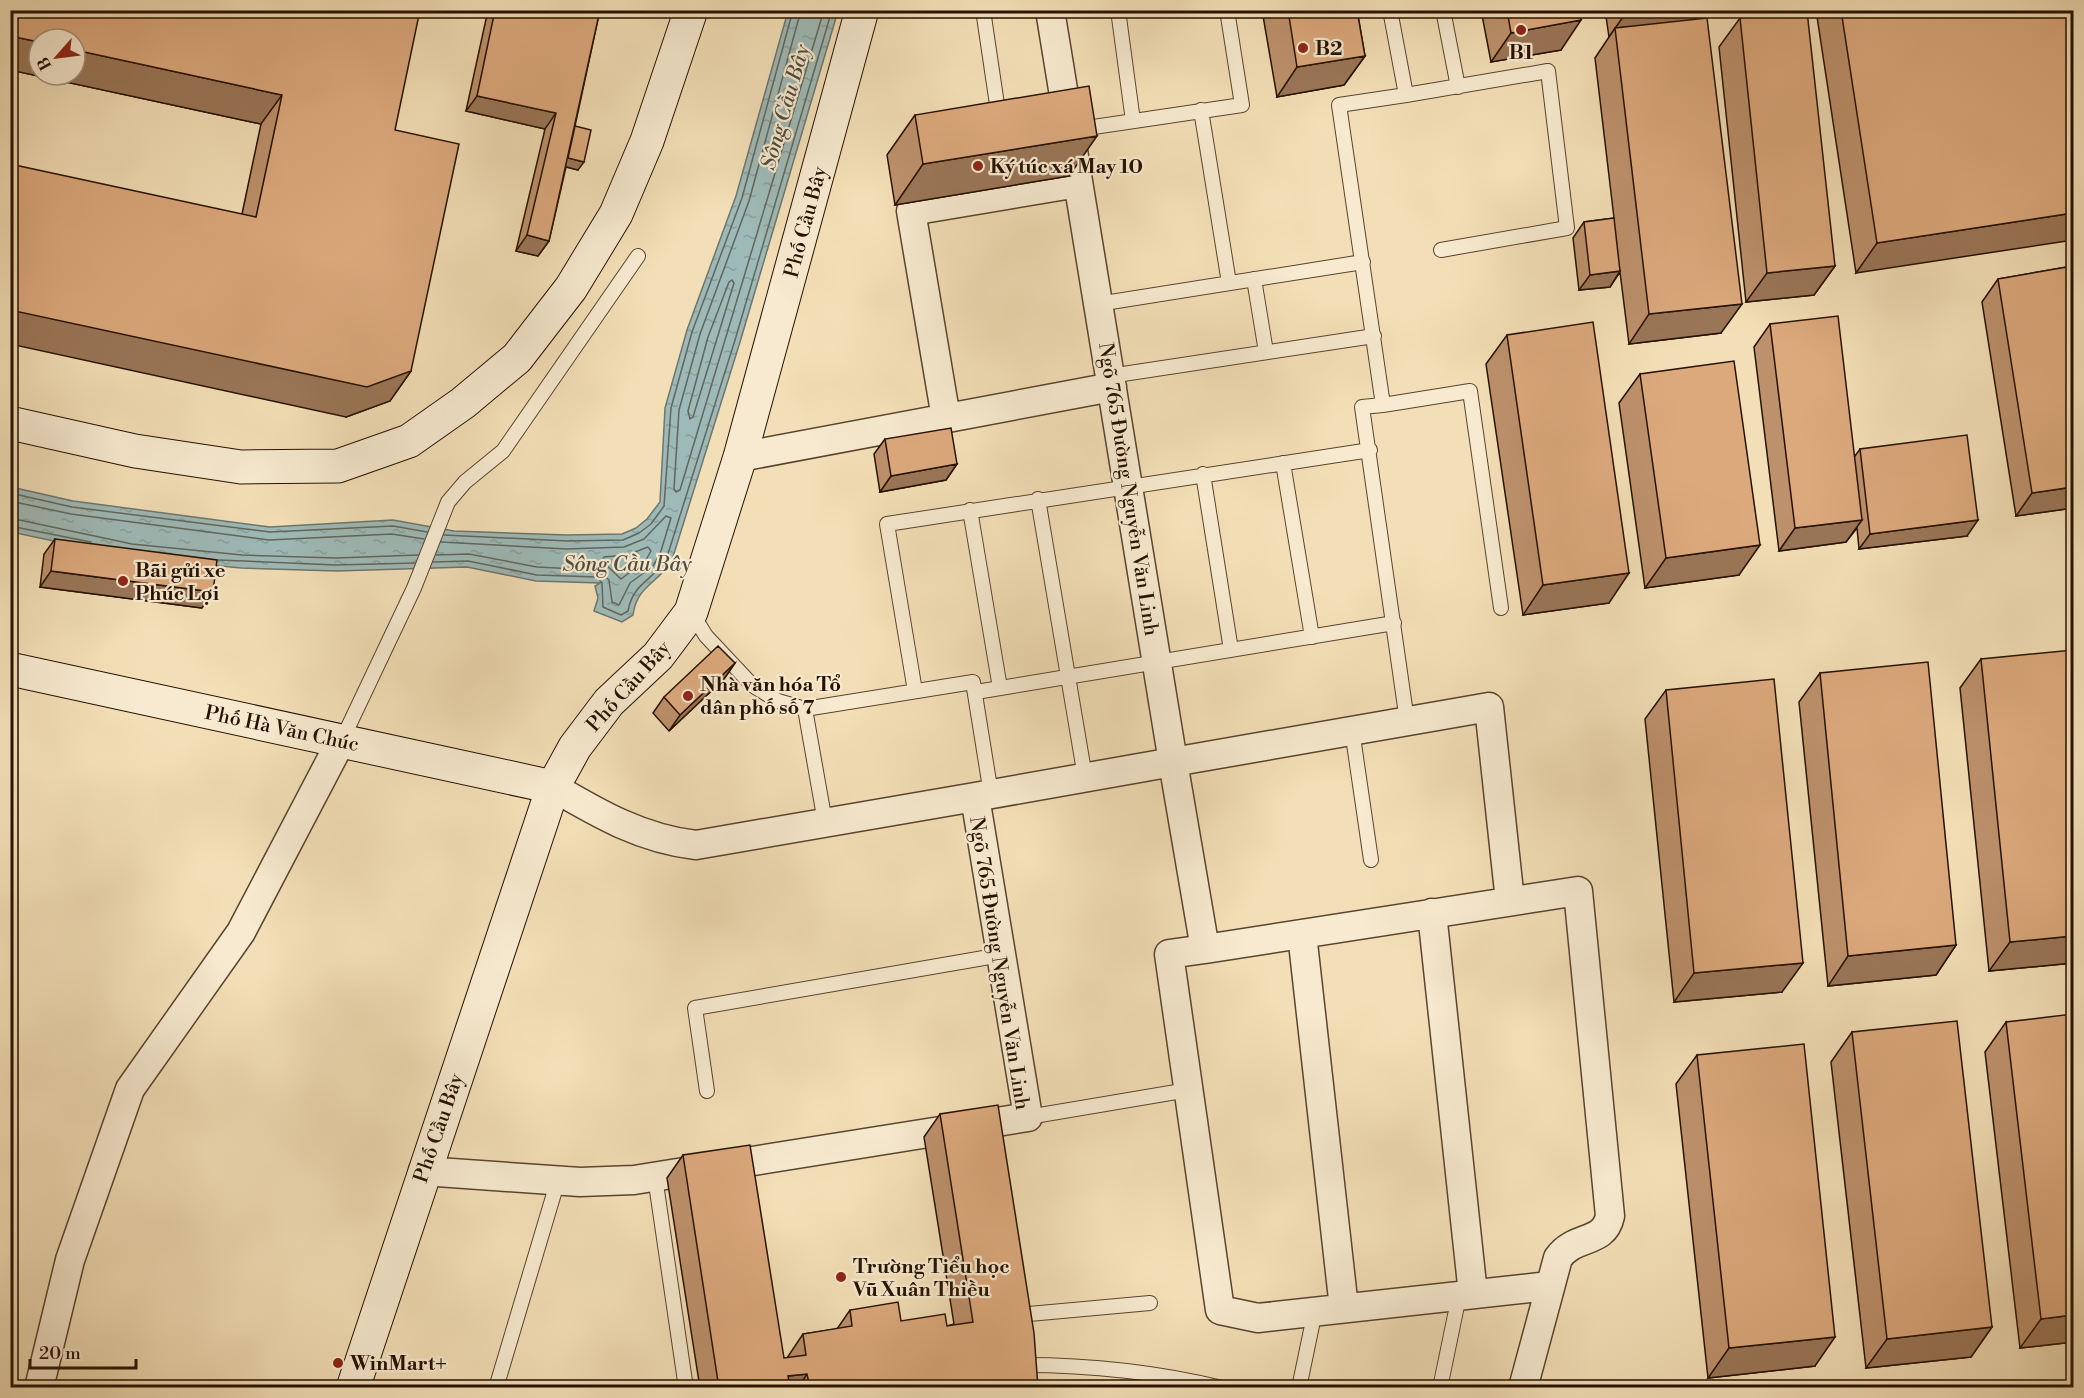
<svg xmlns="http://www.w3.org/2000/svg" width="2084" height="1398" viewBox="0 0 2084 1398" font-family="'Libre Bodoni',serif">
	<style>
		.water { fill: url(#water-ripples); stroke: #6e766e; stroke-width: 1.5 }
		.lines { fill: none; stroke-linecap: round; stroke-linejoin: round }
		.shore { stroke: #62665c; stroke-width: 1.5 }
		.lane-casing { stroke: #59442e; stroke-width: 16 }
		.street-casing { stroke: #59442e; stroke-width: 31 }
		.secondary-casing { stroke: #261100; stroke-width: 35 }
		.lane { stroke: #f7ead0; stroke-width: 14 }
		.street { stroke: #f7ead0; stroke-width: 28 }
		.secondary { stroke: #f7ead0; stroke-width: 33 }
		.wall { fill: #bd916c; stroke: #261100; stroke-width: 1.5 }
		.shaded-wall { fill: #9a7658; stroke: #261100; stroke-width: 1.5 }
		.building { fill: #dca97d; stroke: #261100; stroke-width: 1.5 }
		.poi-dot { fill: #8f2418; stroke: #f7ead0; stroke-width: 2 }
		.labels { text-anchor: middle; stroke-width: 4.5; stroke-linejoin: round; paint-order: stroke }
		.poi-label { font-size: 20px; font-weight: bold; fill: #261100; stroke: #f7ead0; text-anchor: start }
		.street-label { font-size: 20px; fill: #261100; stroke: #f7ead0 }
		.water-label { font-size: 21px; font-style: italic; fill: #504c40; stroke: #f7ead0 }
	</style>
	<defs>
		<pattern id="water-ripples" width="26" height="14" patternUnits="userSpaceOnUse" patternTransform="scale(1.5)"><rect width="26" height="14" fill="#9ebab8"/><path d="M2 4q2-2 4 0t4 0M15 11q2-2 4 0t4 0" fill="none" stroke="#889f9c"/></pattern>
	</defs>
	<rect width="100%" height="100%" fill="#f3dfb7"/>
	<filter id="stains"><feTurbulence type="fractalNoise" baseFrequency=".00333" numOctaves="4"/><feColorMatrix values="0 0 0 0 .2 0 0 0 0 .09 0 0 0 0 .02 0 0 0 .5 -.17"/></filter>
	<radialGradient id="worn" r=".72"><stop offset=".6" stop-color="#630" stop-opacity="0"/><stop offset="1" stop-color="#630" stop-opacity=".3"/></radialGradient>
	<path class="water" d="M788 11H838L740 342 672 560C657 585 637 585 633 615L622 622 594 611 598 598 595 586 600 583 536 581 467 567 337 571 241 568 129 557 11 532V487L73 501 270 527 393 520 454 531 567 535 622 534 636 528 647 519 660 502 665 408 687 330 736 196Z"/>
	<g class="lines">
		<path class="shore" d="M801 10 749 201 700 334 679 410 674 489 676 492 680 490 824 10
			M732 280 734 283 693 417 690 419 688 411 708 337 729 282Z
			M10 493 72 507 270 532 393 526 427 532
			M10 501 71 514 269 540 392 534 424 539
			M10 518 132 544 242 555 336 558 418 555
			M10 526 91 542
			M444 535 567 541 623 540 639 533 651 524 664 506 671 408 692 332 742 198 793 10
			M648 547 651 551 646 560 621 579 602 561 604 557 627 555Z
			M436 555 469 554 537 567 597 570 609 580 612 602 619 605 630 583 653 566 660 554 671 518 666 516 644 539 624 547 566 549 441 542
			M218 560 336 565 415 563
			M433 562 468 561 537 575 597 577 602 583 603 607 621 615 628 611C633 582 653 582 667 557L735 340 832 10"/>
		<defs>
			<path id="lane" d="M983 10 999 118
				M1118 10 1133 121
				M1390 10 1406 95 1548 71 1567 228 1441 250
				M1443 10 1458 87
				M1406 95 1339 105 1383 405 1362 407 1407 721
				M1201 110 1229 283
				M1080 129 1242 105 1227 10
				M1254 279 1266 352
				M1098 304 1363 262
				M1110 376 1374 336
				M1383 405 1470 391 1501 608
				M1283 463 1312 637
				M1203 474 1231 650
				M1038 499 1085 777
				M970 510 1000 688
				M691 612 706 636 752 685 778 701 805 709 973 682 991 794
				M915 691 887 524 1370 450
				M976 692 1394 623
				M805 709 825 822
				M1352 730 1371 860
				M342 740 414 588 448 502 465 482 503 451 638 256
				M707 1091 695 1008 1001 955
				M1028 1117 1188 1090
				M655 1177 686 1388
				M1018 1315 1150 1303
				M1023 1365C1092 1365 1156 1372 1222 1388
				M496 1388 558 1180
				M1299 1388 1315 1311
				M1440 1388 1459 1296"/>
			<path id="street" d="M946 418 911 211 1078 183
				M740 457 1112 387
				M553 787C599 814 642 839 696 845L975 797
				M1510 901 1489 707 1173 762 1205 949 1578 891 1610 1216C1604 1245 1575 1234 1558 1258L1523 1388
				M1432 913 1473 1294
				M1302 934 1344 1308
				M1205 949 1169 954 1220 1310 1258 1318 1549 1286
				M423 1171 580 1182 634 1180 1028 1117 975 797 1173 762 1050 10
				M39 1388 70 1260 130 1089 241 932 341 741"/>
			<path id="secondary" d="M10 423 135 451 241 467 338 466 409 441 463 403 517 358 571 288 616 214 647 141 691 10
				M10 669 553 787
				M353 1388 553 787 575 747 609 702 658 656 691 612 740 457 862 10"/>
		</defs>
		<use href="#lane" class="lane-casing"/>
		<use href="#street" class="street-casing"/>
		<use href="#secondary" class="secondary-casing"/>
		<use href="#lane" class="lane"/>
		<use href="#street" class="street"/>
		<use href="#secondary" class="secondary"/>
	</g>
	<path class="wall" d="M10 10 395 130 411 371 390 401 346 417 242 214 261 124 10 70Z
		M488 10H600L575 126 578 170 566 167 549 241 538 256 516 251 545 129 466 111Z
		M1262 10H1357L1365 56 1344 85 1277 97Z
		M1481 10H1580L1561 50 1491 62Z
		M1605 10H1701L1695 19 1721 333 1629 344 1620 272 1610 287 1579 290 1573 238 1584 222 1614 218 1595 58 1609 37Z
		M1816 10H2073L1856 273Z
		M1740 18 1835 266 1814 295 1746 302 1719 47Z
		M915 115 1069 176 895 205 887 155Z
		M2073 266V508L2016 516 1982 302 1998 279Z
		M1770 324 1855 456 1860 449 1967 536 1859 549 1857 528 1846 542 1779 551 1754 347Z
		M1507 335 1609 603 1523 615 1486 364Z
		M1640 374 1739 575 1645 588 1619 403Z
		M885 439 957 464 946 480 880 492 874 454Z
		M55 539 202 608 40 587 44 554Z
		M1981 659 2073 963 1989 971 1960 688Z
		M735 663 724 679 669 731 653 713 664 697Z
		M1820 673 1956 945 1936 975 1828 986 1799 702Z
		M1666 690 1782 992 1674 1002 1645 719Z
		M2006 1022 2073 1342 2020 1348 1985 1052Z
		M1852 1032 1992 1327 1971 1357 1866 1368 1831 1062Z
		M1697 1055 1815 1366 1708 1378 1676 1084Z
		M940 1114 1038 1388H700L667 1178 683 1155 784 1358H787L803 1334 837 1329 850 1310 901 1321 947 1326 954 1324 924 1137Z"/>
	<path class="shaded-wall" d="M1650 10H1701L1691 25 1615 28 1609 37 1625 14Z
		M1581 20 1561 50 1491 62 1511 33Z
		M10 36 39 42V75H75V50L282 95 261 124 10 70Z
		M1365 56 1344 85 1277 97 1297 67Z
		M477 96 556 113 545 129 466 111Z
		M1097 136 1069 176 895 205 923 164Z
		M565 157 584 162 578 170 559 165Z
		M2073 213V240L1856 273 1877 243Z
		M527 235 549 241 538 256 516 251Z
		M1835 266 1814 295 1746 302 1767 273Z
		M1620 271 1610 287 1579 290 1590 275Z
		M1742 304 1721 333 1629 344 1649 314Z
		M10 310 411 371 390 401 346 417 10 344Z
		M957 464 946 480 880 492 891 476Z
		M2073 487V508L2016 516 2032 493Z
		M1862 520 1846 542 1779 551 1795 528Z
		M1978 520 1967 536 1859 549 1870 534Z
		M1760 545 1739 575 1645 588 1666 558Z
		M51 571 213 592 202 608 40 587Z
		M1629 573 1609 603 1523 615 1543 585Z
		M735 663 724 679 669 731 680 715Z
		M2073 936V963L1989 971 2010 942Z
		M1956 945 1936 975 1828 986 1848 956Z
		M1803 963 1782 992 1674 1002 1694 973Z
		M2073 1315V1342L2020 1348 2041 1319Z
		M1992 1327 1971 1357 1866 1368 1887 1339Z
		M1835 1337 1815 1366 1708 1378 1729 1348Z
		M807 1374 798 1388H780L788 1376Z"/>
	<path class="building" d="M10 10H420L395 130 459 144 411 371 367 387 10 310V164L256 217 282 95 75 50V39H39V42L10 36Z
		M495 10H600L549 241 527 235 556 113 477 96Z
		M1288 10H1357L1365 56 1297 67Z
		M1507 10H1580L1581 20 1511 33Z
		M1624 10H1650L1625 14Z
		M1841 10H2073V213L1877 243Z
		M1807 11 1835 266 1767 273 1740 18Z
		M1707 18 1742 304 1649 314 1615 28Z
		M1089 86 1097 136 923 164 915 115Z
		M575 126 591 130 584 162 568 158Z
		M1614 218 1620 271 1590 275 1584 222Z
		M2073 266V487L2032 493 1998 279Z
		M1838 316 1862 520 1795 528 1770 324Z
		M1593 322 1629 573 1543 585 1507 335Z
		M1734 361 1760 545 1666 558 1640 374Z
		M951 428 957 464 891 476 885 439Z
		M1967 435 1978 520 1870 534 1860 449Z
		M55 539 217 560 213 592 51 571Z
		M718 646 735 663 680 715 664 697Z
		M2073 650V936L2010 942 1981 659Z
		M1928 662 1956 945 1848 956 1820 673Z
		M1774 679 1803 963 1694 973 1666 690Z
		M2073 1014V1315L2041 1319 2006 1022Z
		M1957 1021 1992 1327 1887 1339 1852 1032Z
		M1804 1044 1835 1337 1729 1348 1697 1055Z
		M998 1105 1034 1333 1038 1388H810L807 1374 788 1376 790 1388H719L683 1155 750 1145 784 1358 806 1355 803 1334 852 1326 850 1310 898 1302 901 1321 945 1314 947 1326 973 1322 940 1114Z"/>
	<g class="poi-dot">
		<circle cx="1521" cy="30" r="6"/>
		<circle cx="1303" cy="48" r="6"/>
		<circle cx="978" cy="166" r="6"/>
		<circle cx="123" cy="581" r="6"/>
		<circle cx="688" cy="696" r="6"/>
		<circle cx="841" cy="1277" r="6"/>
		<circle cx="338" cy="1363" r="6"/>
	</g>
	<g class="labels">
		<g class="poi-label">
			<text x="1315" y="55">B2</text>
			<text x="1521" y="59" text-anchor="middle">B1</text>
			<text x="990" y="173">Ký túc xá May 10</text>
			<text x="135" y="577">Bãi gửi xe<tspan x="135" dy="23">Phúc Lợi</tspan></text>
			<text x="700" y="691">Nhà văn hóa Tổ<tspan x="700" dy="23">dân phố số 7</tspan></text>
			<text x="853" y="1273">Trường Tiểu học<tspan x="853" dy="23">Vũ Xuân Thiều</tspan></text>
			<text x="350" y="1370">WinMart+</text>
		</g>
		<g class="street-label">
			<text transform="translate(805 222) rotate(-75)" y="7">Phố Cầu Bây</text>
			<text transform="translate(1129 489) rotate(81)" y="7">Ngõ 765 Đường Nguyễn Văn Linh</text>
			<text transform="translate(628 686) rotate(-48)" y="7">Phố Cầu Bây</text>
			<text transform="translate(282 728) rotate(12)" y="7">Phố Hà Văn Chúc</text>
			<text transform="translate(1000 963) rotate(81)" y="7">Ngõ 765 Đường Nguyễn Văn Linh</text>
			<text transform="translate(438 1128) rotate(-71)" y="7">Phố Cầu Bây</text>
		</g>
		<g class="water-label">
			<text transform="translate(785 107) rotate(-74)" y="7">Sông Cầu Bây</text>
			<text x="627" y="571">Sông Cầu Bây</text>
		</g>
	</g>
	<rect width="2084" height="1398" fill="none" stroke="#f3dfb7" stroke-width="36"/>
	<rect x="12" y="12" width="2060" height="1374" fill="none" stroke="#261100" stroke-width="3"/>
	<rect x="18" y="18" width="2048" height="1362" fill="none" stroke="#261100" stroke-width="1.5"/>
	<g transform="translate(57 57) rotate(242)"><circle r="28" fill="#f7ead0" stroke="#a3937d" stroke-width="1.5"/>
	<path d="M0-4.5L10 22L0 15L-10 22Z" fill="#8f2418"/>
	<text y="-9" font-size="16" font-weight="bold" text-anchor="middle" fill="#261100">B</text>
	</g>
	<path d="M30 1359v9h106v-9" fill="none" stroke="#261100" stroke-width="3"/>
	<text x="39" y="1359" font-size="18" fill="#261100" stroke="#f7ead0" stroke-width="4.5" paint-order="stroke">20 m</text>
	<rect width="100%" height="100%" filter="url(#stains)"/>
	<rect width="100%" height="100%" fill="url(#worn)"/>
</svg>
